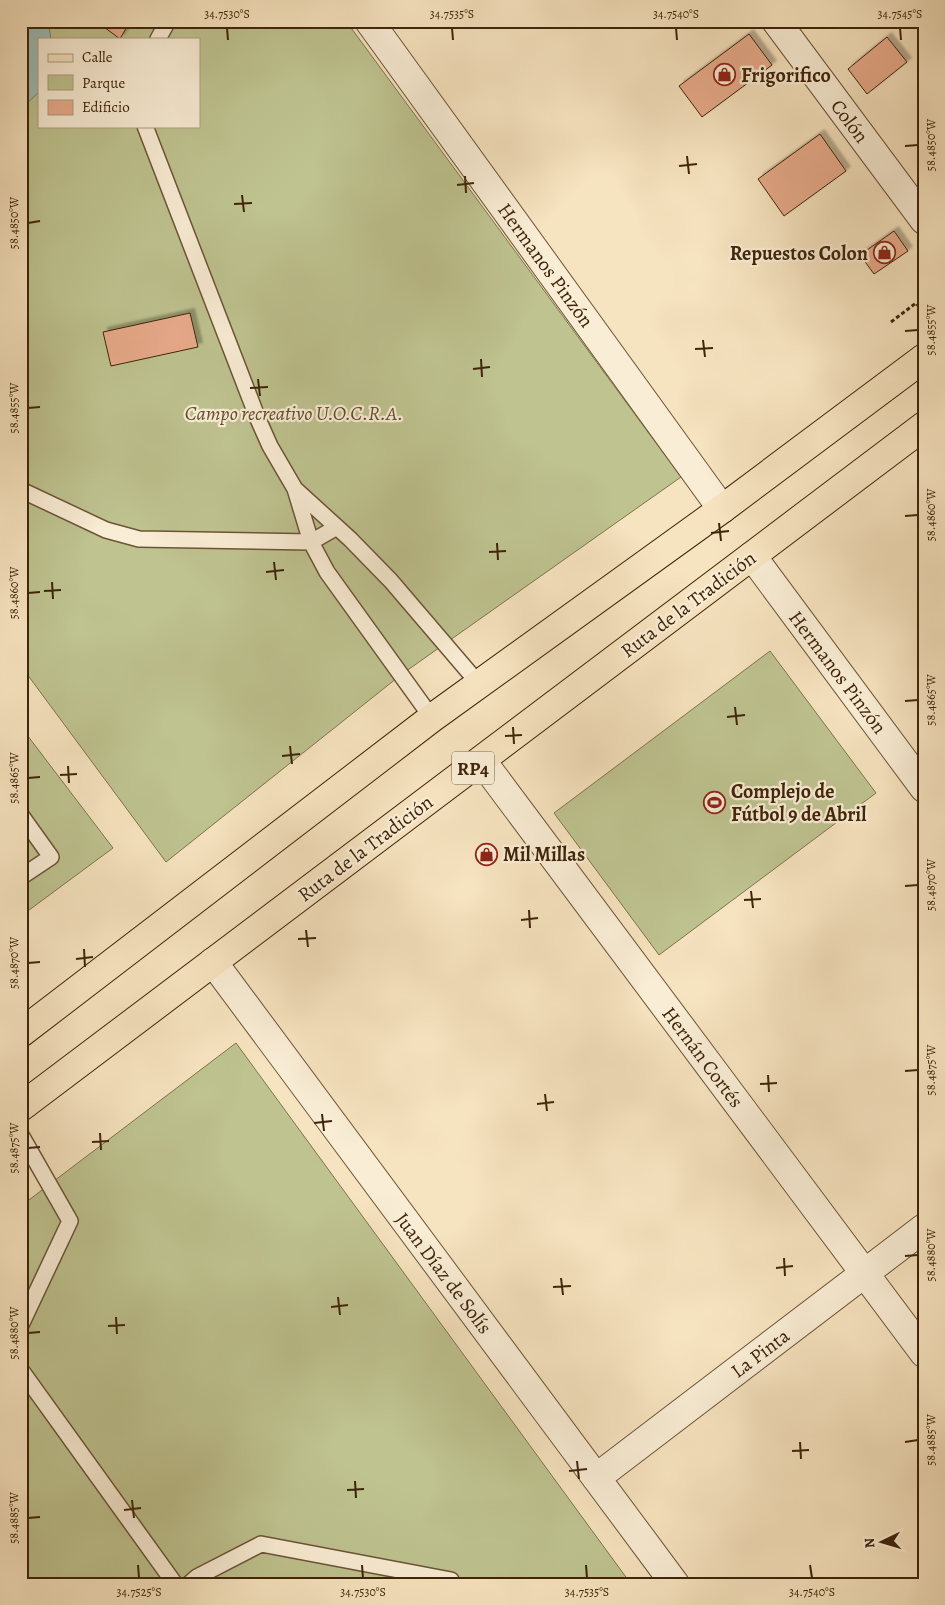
<svg xmlns="http://www.w3.org/2000/svg" width="945" height="1605" viewBox="0 0 945 1605" font-family="Alegreya,serif">
	<style>
		.green { fill: #bec390; stroke: #7e744c; fill-rule: evenodd }
		.water { fill: #9dbdb6; stroke: #778071 }
		.building { fill: #e8ab8b; stroke: #3f2409; filter: url(#shadow) }
		.lines { fill: none; stroke-linecap: round; stroke-linejoin: round }
		.lane-casing { stroke: #6d5436; stroke-width: 18 }
		.street-casing { stroke: #6d5436; stroke-width: 30 }
		.primary-casing { stroke: #3f2409; stroke-width: 30 }
		.path { stroke: #3f2409; stroke-width: 3; stroke-dasharray: 4 2.5; stroke-linecap: butt }
		.lane { stroke: #f9edd5; stroke-width: 15 }
		.street { stroke: #f9edd5; stroke-width: 28 }
		.primary { stroke: #f6e3bf; stroke-width: 28 }
		.ticks { fill: none; stroke: #3f2409; stroke-width: 2 }
		.labels { text-anchor: middle; stroke-width: 4.5; stroke-linejoin: round; paint-order: stroke }
		.shield { fill: #f9edd5; stroke: #776046; stroke-width: 1 }
		.shield-label { font-size: 19px; font-weight: bold; fill: #3f2409 }
		.poi-label { font-size: 20px; font-weight: bold; fill: #3f2409; stroke: #f9edd5; text-anchor: start }
		.street-label { font-size: 20px; fill: #3f2409; stroke: #f9edd5 }
		.park-label { font-size: 20px; font-style: italic; fill: #5f4c2b; stroke: #f9edd5 }
		.neatline { fill: none; stroke: #3f2409; stroke-width: 2 }
		.ticks-label { font-size: 12px; text-anchor: middle; fill: #3f2409 }
	</style>
	<defs>
		<filter id="shadow"><feDropShadow dx="4.5" dy="-4.5" stdDeviation="1" flood-color="#0004"/></filter>
	</defs>
	<rect width="100%" height="100%" fill="#f6e3bf"/>
	<filter id="stains"><feTurbulence type="fractalNoise" baseFrequency=".004" numOctaves="4"/><feColorMatrix values="0 0 0 0 .2 0 0 0 0 .09 0 0 0 0 .02 0 0 0 .5 -.17"/></filter>
	<radialGradient id="worn" r=".72"><stop offset=".6" stop-color="#630" stop-opacity="0"/><stop offset="1" stop-color="#630" stop-opacity=".3"/></radialGradient>
	<path class="green" d="M21 21H346L681 477 402 674 166 862 21 666ZM39 39H199V126H39Z
		M770 651 876 793 659 955 554 813Z
		M21 727 113 848 21 916Z
		M236 1043 631 1584H21V1206Z"/>
	<path class="water" d="M21 21H48L51 39H39V92L21 109Z"/>
	<path class="building" d="M96 21H130L120 39Z
		M749 34 772 65 702 117 679 86Z
		M887 37 907 62 867 94 848 69Z
		M820 134 846 171 784 216 758 179Z
		M894 231 908 251 874 274 860 255Z
		M190 313 198 347 111 366 103 332Z"/>
	<g class="lines">
		<defs>
			<path id="lane" d="M158 39 168 21
				M145 126 258 419 270 446 295 489
				M21 490 106 530 139 539 311 542 337 527
				M432 718 327 572 311 542 295 489 350 539 391 581 479 684
				M21 815 51 857 21 877
				M21 1135 70 1221 21 1325
				M21 1370 175 1584
				M189 1584 197 1577 261 1544 451 1580"/>
			<path id="street" d="M369 21 722 509
				M776 21 924 220
				M752 556 924 788
				M482 761 924 1353
				M213 962 675 1584
				M596 1478 924 1228"/>
			<path id="primary" d="M21 1033 432 718 722 509 924 358
				M21 1107 924 426"/>
		</defs>
		<use href="#lane" class="lane-casing"/>
		<use href="#street" class="street-casing"/>
		<use href="#primary" class="primary-casing"/>
		<path class="path" d="M891 322 916 303 924 313"/>
		<use href="#lane" class="lane"/>
		<use href="#street" class="street"/>
		<use href="#primary" class="primary"/>
	</g>
	<path class="ticks" d="M227 28 228 40M452 28 453 40M676 28 677 40M900 28 901 40M905 146 918 145M687 156 689 174M679 166 697 164M465 176 466 193M457 185 474 183M242 195 244 212M234 204 252 203M28 223 40 221M905 331 918 330M703 340 705 357M695 349 713 348M481 359 482 377M473 369 490 367M258 379 260 396M250 388 268 387M28 408 40 407M905 516 918 515M719 523 721 541M711 533 729 531M497 543 498 560M489 552 506 551M274 562 276 580M266 572 284 570M52 582 53 599M44 591 61 590M28 593 40 592M905 701 918 700M735 707 737 725M727 717 745 715M513 727 514 744M505 736 522 735M290 746 292 764M282 756 300 754M68 766 69 783M60 775 77 774M28 778 40 777M905 886 918 885M751 891 753 908M744 900 761 899M529 910 530 928M521 920 538 918M306 930 308 947M298 939 316 938M84 949 85 967M76 959 93 957M28 963 40 962M905 1071 918 1070M768 1075 769 1092M760 1084 777 1083M545 1094 547 1111M537 1104 554 1102M322 1114 324 1131M314 1123 332 1121M100 1133 101 1150M92 1142 109 1141M28 1148 40 1147M905 1256 918 1255M784 1258 785 1276M776 1268 793 1266M561 1278 563 1295M553 1287 571 1286M338 1297 340 1315M331 1307 348 1305M116 1317 117 1334M108 1326 125 1325M28 1333 40 1332M800 1442 801 1459M905 1442 918 1440M792 1451 809 1450M577 1461 579 1479M569 1471 587 1469M355 1481 356 1498M347 1490 364 1489M132 1500 134 1518M124 1510 141 1508M28 1518 40 1517M138 1565 139 1578M362 1565 363 1578M586 1565 587 1578M810 1565 812 1578"/>
	<defs>
		<symbol id="shop-ring" viewBox="-11 -11 22 22"><circle r="9.5" fill="#f9edd5" stroke="#8f2418" stroke-width="1.5"/><path d="M-5-2.5h2.3a2.7 3.5 0 0 1 5.4 0H5L5.5 6h-11ZM-1.5-2.5h3a1.5 2.3 0 0 0-3 0Z" fill="#8f2418"/></symbol>
		<symbol id="stadium-ring" viewBox="-11 -11 22 22"><circle r="9.5" fill="#f9edd5" stroke="#8f2418" stroke-width="1.5"/><path d="M0-5a6.5 5 0 1 0 0 10a6.5 5 0 1 0 0-10ZM-3.5-1.8h7v3.6h-7Z" fill="#8f2418"/></symbol>
	</defs>
	<g fill-rule="evenodd">
		<use href="#shop-ring" x="712" y="62" width="25" height="25"/>
		<use href="#shop-ring" x="872" y="240" width="25" height="25"/>
		<use href="#stadium-ring" x="702" y="790" width="25" height="25"/>
		<use href="#shop-ring" x="474" y="842" width="25" height="25"/>
	</g>
	<g class="labels">
		<rect class="shield" x="452" y="751.5" width="42" height="33" rx="4"/>
		<g class="shield-label">
			<text x="473" y="775">RP4</text>
		</g>
		<g class="poi-label">
			<text x="741" y="82">Frigorifico</text>
			<text x="868" y="260" text-anchor="end">Repuestos Colon</text>
			<text x="731" y="798">Complejo de<tspan x="731" dy="23">Fútbol 9 de Abril</tspan></text>
			<text x="503" y="861">Mil Millas</text>
		</g>
		<g class="street-label">
			<text transform="translate(850 121) rotate(53)" y="7">Colón</text>
			<text transform="translate(546 265) rotate(54)" y="7">Hermanos Pinzón</text>
			<text transform="translate(688 604) rotate(-37)" y="7">Ruta de la Tradición</text>
			<text transform="translate(838 672) rotate(53)" y="7">Hermanos Pinzón</text>
			<text transform="translate(365 848) rotate(-37)" y="7">Ruta de la Tradición</text>
			<text transform="translate(703 1057) rotate(53)" y="7">Hernán Cortés</text>
			<text transform="translate(444 1273) rotate(53)" y="7">Juan Díaz de Solís</text>
			<text transform="translate(760 1353) rotate(-37)" y="7">La Pinta</text>
		</g>
		<g class="park-label">
			<text x="294" y="420">Campo recreativo U.O.C.R.A.</text>
		</g>
	</g>
	<rect width="945" height="1605" fill="none" stroke="#f6e3bf" stroke-width="55"/>
	<rect x="38" y="38" width="162" height="90" fill="#f9edd5" stroke="#af9d83"/>
	<rect x="48" y="54" width="25" height="8" fill="#f6e3bf" stroke="#af9d83"/>
	<text x="82" y="62" font-size="15" fill="#3f2409">Calle</text>
	<rect x="48" y="75" width="25" height="15" fill="#bec390" stroke="#af9d83"/>
	<text x="82" y="88" font-size="15" fill="#3f2409">Parque</text>
	<rect x="48" y="100" width="25" height="15" fill="#e8ab8b" stroke="#af9d83"/>
	<text x="82" y="112" font-size="15" fill="#3f2409">Edificio</text>
	<g transform="translate(882 1542) rotate(265)" stroke="#f9edd5" stroke-width="4" paint-order="stroke">
	<path d="M0-4L9 19L0 12L-9 19Z" fill="#3f2409"/>
	<text y="-8" font-size="14" font-weight="bold" text-anchor="middle" fill="#3f2409">N</text>
	</g>
	<rect x="28" y="28" width="890" height="1550" class="neatline"/>
	<g class="ticks-label">
		<text x="227" y="18">34.7530°S</text>
		<text x="452" y="18">34.7535°S</text>
		<text x="676" y="18">34.7540°S</text>
		<text x="900" y="18">34.7545°S</text>
		<text transform="translate(931 145) rotate(-90)" y="4">58.4850°W</text>
		<text transform="translate(14 223) rotate(-90)" y="4">58.4850°W</text>
		<text transform="translate(931 330) rotate(-90)" y="4">58.4855°W</text>
		<text transform="translate(14 408) rotate(-90)" y="4">58.4855°W</text>
		<text transform="translate(931 515) rotate(-90)" y="4">58.4860°W</text>
		<text transform="translate(14 593) rotate(-90)" y="4">58.4860°W</text>
		<text transform="translate(931 700) rotate(-90)" y="4">58.4865°W</text>
		<text transform="translate(14 778) rotate(-90)" y="4">58.4865°W</text>
		<text transform="translate(931 885) rotate(-90)" y="4">58.4870°W</text>
		<text transform="translate(14 963) rotate(-90)" y="4">58.4870°W</text>
		<text transform="translate(931 1070) rotate(-90)" y="4">58.4875°W</text>
		<text transform="translate(14 1148) rotate(-90)" y="4">58.4875°W</text>
		<text transform="translate(931 1255) rotate(-90)" y="4">58.4880°W</text>
		<text transform="translate(14 1333) rotate(-90)" y="4">58.4880°W</text>
		<text transform="translate(931 1440) rotate(-90)" y="4">58.4885°W</text>
		<text transform="translate(14 1518) rotate(-90)" y="4">58.4885°W</text>
		<text x="139" y="1596">34.7525°S</text>
		<text x="363" y="1596">34.7530°S</text>
		<text x="587" y="1596">34.7535°S</text>
		<text x="812" y="1596">34.7540°S</text>
	</g>
	<rect width="100%" height="100%" filter="url(#stains)"/>
	<rect width="100%" height="100%" fill="url(#worn)"/>
</svg>
